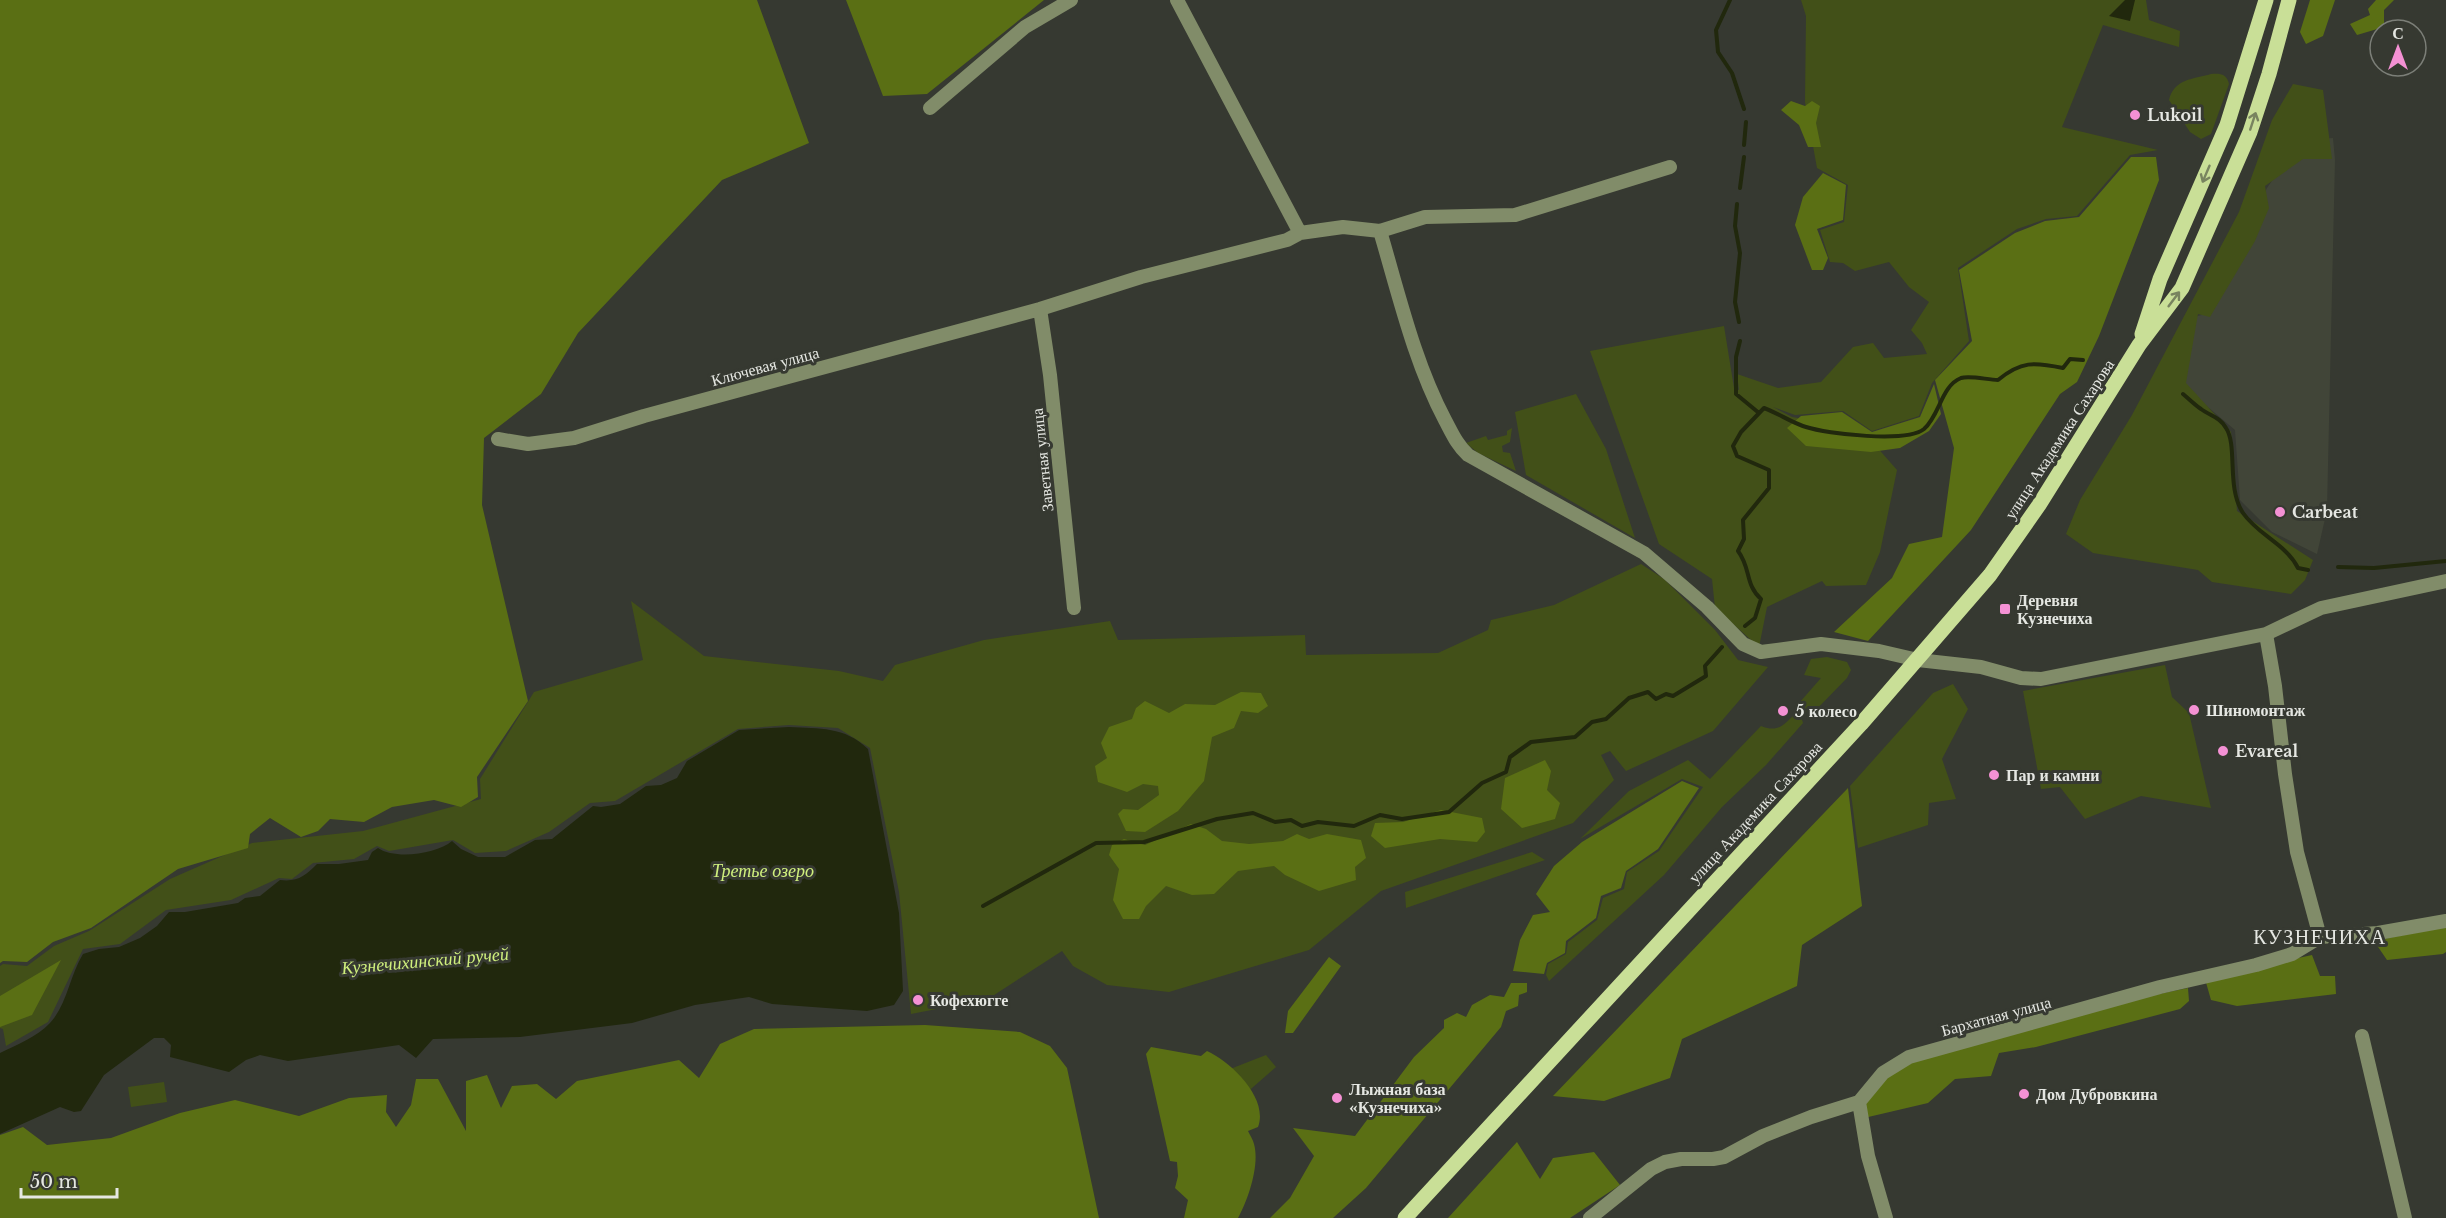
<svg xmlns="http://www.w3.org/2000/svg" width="2446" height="1218" viewBox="0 0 2446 1218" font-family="'Libre Baskerville',serif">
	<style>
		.built { fill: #414538 }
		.green { fill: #425018 }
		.forest { fill: #5a6f14 }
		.water { fill: #21280d }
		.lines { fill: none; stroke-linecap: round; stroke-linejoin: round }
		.stream { stroke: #21280d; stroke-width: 4 }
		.minor { stroke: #818c69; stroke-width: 14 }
		.major { stroke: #c9df97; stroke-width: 15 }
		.oneway { stroke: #78845f }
		.poi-dot { fill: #f491d4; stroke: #363931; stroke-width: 2 }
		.labels { text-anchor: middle; stroke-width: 6; stroke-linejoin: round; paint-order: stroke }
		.poi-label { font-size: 16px; font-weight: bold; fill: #e5e7e2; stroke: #363931; text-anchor: start }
		.street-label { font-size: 16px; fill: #e5e7e2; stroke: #363931 }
		.water-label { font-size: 18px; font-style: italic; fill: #cfef7d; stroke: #363931 }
		.quarter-label { font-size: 20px; letter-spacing: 1.5px; fill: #e5e7e2; stroke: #363931 }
	</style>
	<rect width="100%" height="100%" fill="#363931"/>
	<path class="built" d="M2333 138 2335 160 2327 510 2317 554 2272 532 2240 500 2235 430 2183 386 2194 317 2209 313 2267 188 2280 169 2306 140Z"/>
	<path class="green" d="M1801 0H2146L2149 20 2180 31 2179 47 2103 25 2062 127 2158 150 2130 155 2077 216 2046 219 2017 229 1958 268 1969 341 1932 383 1919 416 1872 431 1843 411 1795 415 1773 407 1792 417 1861 429 1897 470 1880 552 1866 585 1826 586 1822 581 1767 607 1759 647 1715 608 1712 579 1659 544 1590 351 1724 326 1734 388 1739 390 1737 374 1778 388 1821 382 1853 347 1873 343 1884 358 1927 354 1922 343 1911 330 1929 302 1909 287 1889 262 1855 271 1843 263 1830 262 1820 230 1844 222 1848 185 1817 168 1805 102 1806 16Z
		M2211 74C2220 73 2227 74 2229 84L2211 134 2201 139 2190 132 2169 100C2174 79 2193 79 2211 74Z
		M2293 84 2323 90 2332 159H2303L2265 186 2269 208 2255 241 2210 317 2198 314 2186 383 2231 432 2237 511 2313 560 2305 580 2291 594 2212 582 2198 570 2093 553 2066 534 2080 500 2132 415 2239 212 2272 120Z
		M1576 394 1606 449 1635 538 1526 475 1515 412Z
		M1512 428 1510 442 1502 446 1503 452 1510 453 1516 471 1478 453 1466 443 1486 436 1488 440 1507 435V431Z
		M1641 564 1664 579 1715 630 1738 660 1768 667 1713 731 1626 771 1610 751 1601 755 1614 780 1573 823 1381 891 1309 950 1169 992 1107 985 1073 966 1062 951 988 999 911 1014 899 892 870 748 838 728 789 725 738 729 615 801 590 803 549 832 506 851 475 853 453 840 389 851 377 846 354 859 313 863 292 879 279 878 231 900 166 910 120 944 83 949 48 1022 6 1046 3 1029 0 1028V966L3 964 27 966 54 946 89 931 170 879 252 843 363 831 481 799 480 779 534 692 643 660 631 601 704 656 839 671 883 681 895 665 984 640 1110 621 1118 640 1305 635 1306 655 1438 653 1488 630 1491 620 1554 605Z
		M1827 657 1847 662 1851 670 1847 678 1813 713 1803 712 1800 702 1821 678 1804 675 1811 659Z
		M2165 665 2172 697 2189 713 2211 808 2141 796 2085 819 2060 787 2041 789 2023 691Z
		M1953 684 1968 709 1942 759 1956 799 1929 803 1928 825 1858 848 1850 786 1933 693Z
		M1796 713H1800L1803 723 1766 765 1722 807 1664 875 1549 981 1546 975 1548 964 1566 954 1568 942 1597 920 1603 898 1624 889 1627 872 1659 851 1703 787 1682 779 1580 839 1629 791 1688 760 1710 779 1761 726C1779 733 1783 725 1796 713Z
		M1532 852 1545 860 1406 908 1405 892Z
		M1266 1055 1276 1067 1244 1095 1225 1071Z
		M164 1082 167 1102 131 1107 128 1087Z"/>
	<path class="forest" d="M0 0H757L809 143 722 180 578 333 541 394 484 438 482 505 528 701 477 777 478 797 461 807 434 800 392 807 364 822 330 819 318 831 301 837 270 818 250 834 248 848 178 869 91 928 53 942 27 962 3 961 0 963Z
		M846 0H1044L927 94 883 96Z
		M2310 0H2335L2323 36 2306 44 2300 32Z
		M2376 0H2394L2384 10V27L2357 35 2350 24 2370 15 2368 9Z
		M1791 101 1805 106 1812 101 1820 106 1816 123 1821 147H1808L1799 125 1781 110Z
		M2131 157H2156L2159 180 2099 336 2077 382 2060 394 1971 530 1868 641 1834 632 1892 578 1909 544 1942 537 1954 448 1935 380 1972 341 1959 270 2015 233 2045 221 2079 217Z
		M1823 173 1846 185 1843 220 1817 229 1828 258 1823 270H1812L1795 225 1803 197Z
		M1934 384 1941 414 1929 431 1900 448 1871 452 1806 446 1787 428 1801 416 1842 412 1872 432 1920 417Z
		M1241 692 1261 693 1268 706 1258 713 1241 711 1234 728 1212 737 1204 781 1178 811 1145 832 1126 831 1118 814 1123 809 1138 810 1159 795 1158 786 1143 784 1127 792 1098 782 1095 766 1107 758 1101 743 1109 727 1132 719 1136 708 1145 701 1169 713 1185 704 1215 705Z
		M1545 760 1551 771 1547 790 1560 803 1555 819 1522 828 1501 809 1505 778Z
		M1682 781 1699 788 1658 849 1626 871 1621 888 1601 896 1596 918 1566 941 1565 953 1547 963 1544 974 1513 971 1520 940 1533 915 1550 912 1536 894 1554 866 1582 842Z
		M1848 788 1862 906 1802 945 1797 986 1682 1039 1670 1078 1604 1101 1553 1096Z
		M1441 810 1482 818 1485 832 1477 842 1440 839 1385 848 1371 836 1375 823 1403 822Z
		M1191 824 1206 829 1222 841 1249 844 1283 841 1297 834 1309 839 1327 834 1361 840 1366 858 1355 867 1356 880 1319 891 1285 875 1274 866 1238 871 1214 894 1192 895 1166 886 1146 906 1139 919H1123L1113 900 1119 869 1109 855 1112 845 1124 839 1145 845Z
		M2446 926V952L2443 954 2387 960 2374 941Z
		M2312 955 2320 976H2335L2336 994 2237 1006 2211 1000 2205 979Z
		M1329 957 1341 966 1293 1033H1285L1288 1011Z
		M61 960 32 1015 0 1027V996Z
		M1511 983H1527V992L1519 995 1518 1006 1506 1011 1501 1027 1366 1188 1333 1218H1270L1290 1198 1314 1156 1293 1128 1355 1136 1414 1057 1444 1028V1020L1457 1013 1466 1017 1472 1005 1490 995 1504 997Z
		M2188 988 2189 1001 2180 1009 2036 1047 1999 1053 1991 1076 1955 1079 1928 1103 1864 1118 1865 1101 1892 1071 1915 1058 2101 1006Z
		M925 1025 1020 1032 1050 1046 1067 1068 1099 1218H0V1135L23 1127 47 1145 111 1138 180 1113 235 1100 299 1116 349 1098 387 1095 386 1112 396 1127 411 1105 416 1079H438L466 1131V1081L487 1075 501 1108 512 1086 537 1084 556 1099 577 1081 679 1060 699 1078 720 1044 754 1029Z
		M1151 1047 1201 1056 1207 1051C1231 1062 1269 1098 1258 1127L1248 1131C1250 1135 1253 1140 1254 1144 1260 1165 1248 1200 1238 1218H1184L1188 1200 1175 1188 1178 1176 1177 1162 1170 1161 1146 1054Z
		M1517 1142 1540 1179 1553 1158 1594 1152 1620 1185 1570 1218H1448Z"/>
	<path class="water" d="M2125 0H2135L2130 21 2109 16Z
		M789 727C820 729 844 726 868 749L899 913 903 991 894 1005 867 1011 772 1004 749 997 695 1005 632 1023 520 1037 433 1039 416 1058 399 1045 288 1061 260 1055 246 1060 229 1072 170 1057 171 1045 164 1038H154L104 1075 81 1111 74 1112 60 1107 0 1134V1053C16 1045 37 1037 50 1023 67 1005 70 975 83 954L99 949 119 947 140 938 157 926 169 912H185L238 903 245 898 260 896 280 880C298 882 305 876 317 864H339L368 860 372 852 378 848C395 860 437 854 452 841L461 849 478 857H505L535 840 552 839 593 806 601 807 620 804 646 786 661 785 677 778 687 761 739 730Z"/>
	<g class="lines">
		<path class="stream" d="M1730 0 1716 30 1718 52 1732 73 1744 109
			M1744 145 1746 122
			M1740 188 1744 157
			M1737 204 1735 226 1740 253 1735 302 1739 322
			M1740 341 1736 357V394L1759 413
			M2183 394C2189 399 2195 405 2201 409 2210 416 2220 417 2226 428 2238 446 2226 487 2243 513 2258 535 2286 544 2298 568L2308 570
			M2338 567 2374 568 2446 561
			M1745 626 1755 618 1761 599C1745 585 1751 568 1738 551L1744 539 1743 520 1769 488V470L1737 456 1733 446 1741 432 1764 408C1778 413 1792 423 1806 427 1827 434 1907 443 1924 429 1940 415 1941 386 1961 378 1970 375 1988 380 1998 380 2021 361 2034 362 2063 368L2070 359 2083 360
			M983 906 1096 843 1144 842 1217 819 1253 813 1275 822 1291 820 1302 826 1318 822 1354 826 1380 815 1402 819 1449 812 1482 783 1506 772 1510 757 1531 742 1575 737 1592 722 1606 719 1629 698 1648 692 1656 699 1666 694 1673 696 1706 676 1705 666 1722 647"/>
		<path class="minor" d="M930 108 1025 27 1071 0
			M1380 231C1399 295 1414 361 1445 420 1452 433 1457 445 1468 455L1644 553 1707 607 1743 644 1761 652 1821 644 1879 651 1918 660 1981 667 2021 678 2041 679 2266 634 2321 608 2446 581
			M1300 233 1343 227 1380 231 1425 217 1515 215 1670 167
			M1040 309 1050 375 1074 608
			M498 439 528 444 574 438 644 416 1040 309 1141 277 1287 240 1300 233 1177 0
			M2266 634 2275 686 2285 774 2297 852 2320 937
			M2362 1036 2405 1218
			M1859 1102 1868 1156 1886 1218
			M1590 1218 1651 1169 1665 1162 1681 1159H1713L1724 1157 1763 1136 1811 1117 1859 1102 1883 1073 1909 1057 2160 987 2256 965 2292 954 2320 937 2378 933 2446 921"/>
		<path class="major" d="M2142 334 2160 279 2227 125 2266 0
			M1405 1218 1861 724 1990 575 2039 505 2139 345 2182 288 2250 132 2269 74 2289 0"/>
	</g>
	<defs><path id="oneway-shaft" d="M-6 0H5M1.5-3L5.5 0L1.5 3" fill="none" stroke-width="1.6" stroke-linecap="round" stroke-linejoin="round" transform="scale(1.5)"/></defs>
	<g class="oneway">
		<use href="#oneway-shaft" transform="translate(2253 121) rotate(-72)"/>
		<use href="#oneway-shaft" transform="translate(2206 174) rotate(113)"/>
		<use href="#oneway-shaft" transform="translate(2174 299) rotate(-53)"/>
	</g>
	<g class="poi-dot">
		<circle cx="2135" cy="115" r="6"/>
		<circle cx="2280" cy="512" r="6"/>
		<rect x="1999" y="603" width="12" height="12" rx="3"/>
		<circle cx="2194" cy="710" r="6"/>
		<circle cx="1783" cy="711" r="6"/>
		<circle cx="2223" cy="751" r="6"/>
		<circle cx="1994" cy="775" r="6"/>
		<circle cx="918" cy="1000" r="6"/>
		<circle cx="2024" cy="1094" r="6"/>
		<circle cx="1337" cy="1098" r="6"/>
	</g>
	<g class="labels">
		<g class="poi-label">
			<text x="2147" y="121">Lukoil</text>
			<text x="2292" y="518">Carbeat</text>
			<text x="2017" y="606">Деревня<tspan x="2017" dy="18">Кузнечиха</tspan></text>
			<text x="2206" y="716">Шиномонтаж</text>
			<text x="1795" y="717">5 колесо</text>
			<text x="2235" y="757">Evareal</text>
			<text x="2006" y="781">Пар и камни</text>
			<text x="930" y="1006">Кофехюгге</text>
			<text x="1349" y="1095">Лыжная база<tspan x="1349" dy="18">«Кузнечиха»</tspan></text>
			<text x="2036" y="1100">Дом Дубровкина</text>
		</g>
		<g class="street-label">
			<text transform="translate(765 366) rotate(-15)" y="6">Ключевая улица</text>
			<text transform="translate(2059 439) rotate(-57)" y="6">улица Академика Сахарова</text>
			<text transform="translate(1042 460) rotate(-96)" y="6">Заветная улица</text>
			<text transform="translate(1755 812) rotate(-47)" y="6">улица Академика Сахарова</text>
			<text transform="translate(1996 1016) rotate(-15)" y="6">Бархатная улица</text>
		</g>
		<g class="water-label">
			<text x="763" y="877">Третье озеро</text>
			<text transform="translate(425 961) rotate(-5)" y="6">Кузнечихинский ручей</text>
		</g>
		<g class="quarter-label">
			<text x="2320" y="944">КУЗНЕЧИХА</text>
		</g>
	</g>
	<g transform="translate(2398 48)"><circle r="28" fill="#363931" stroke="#7c7f78" stroke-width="1.5"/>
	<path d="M0-4.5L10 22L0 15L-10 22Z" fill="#f491d4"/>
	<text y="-9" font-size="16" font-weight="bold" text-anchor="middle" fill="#e5e7e2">С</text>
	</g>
	<path d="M21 1188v9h96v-9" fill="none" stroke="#e5e7e2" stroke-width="3"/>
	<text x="30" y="1188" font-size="18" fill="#e5e7e2" stroke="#363931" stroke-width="4.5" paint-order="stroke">50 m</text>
</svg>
